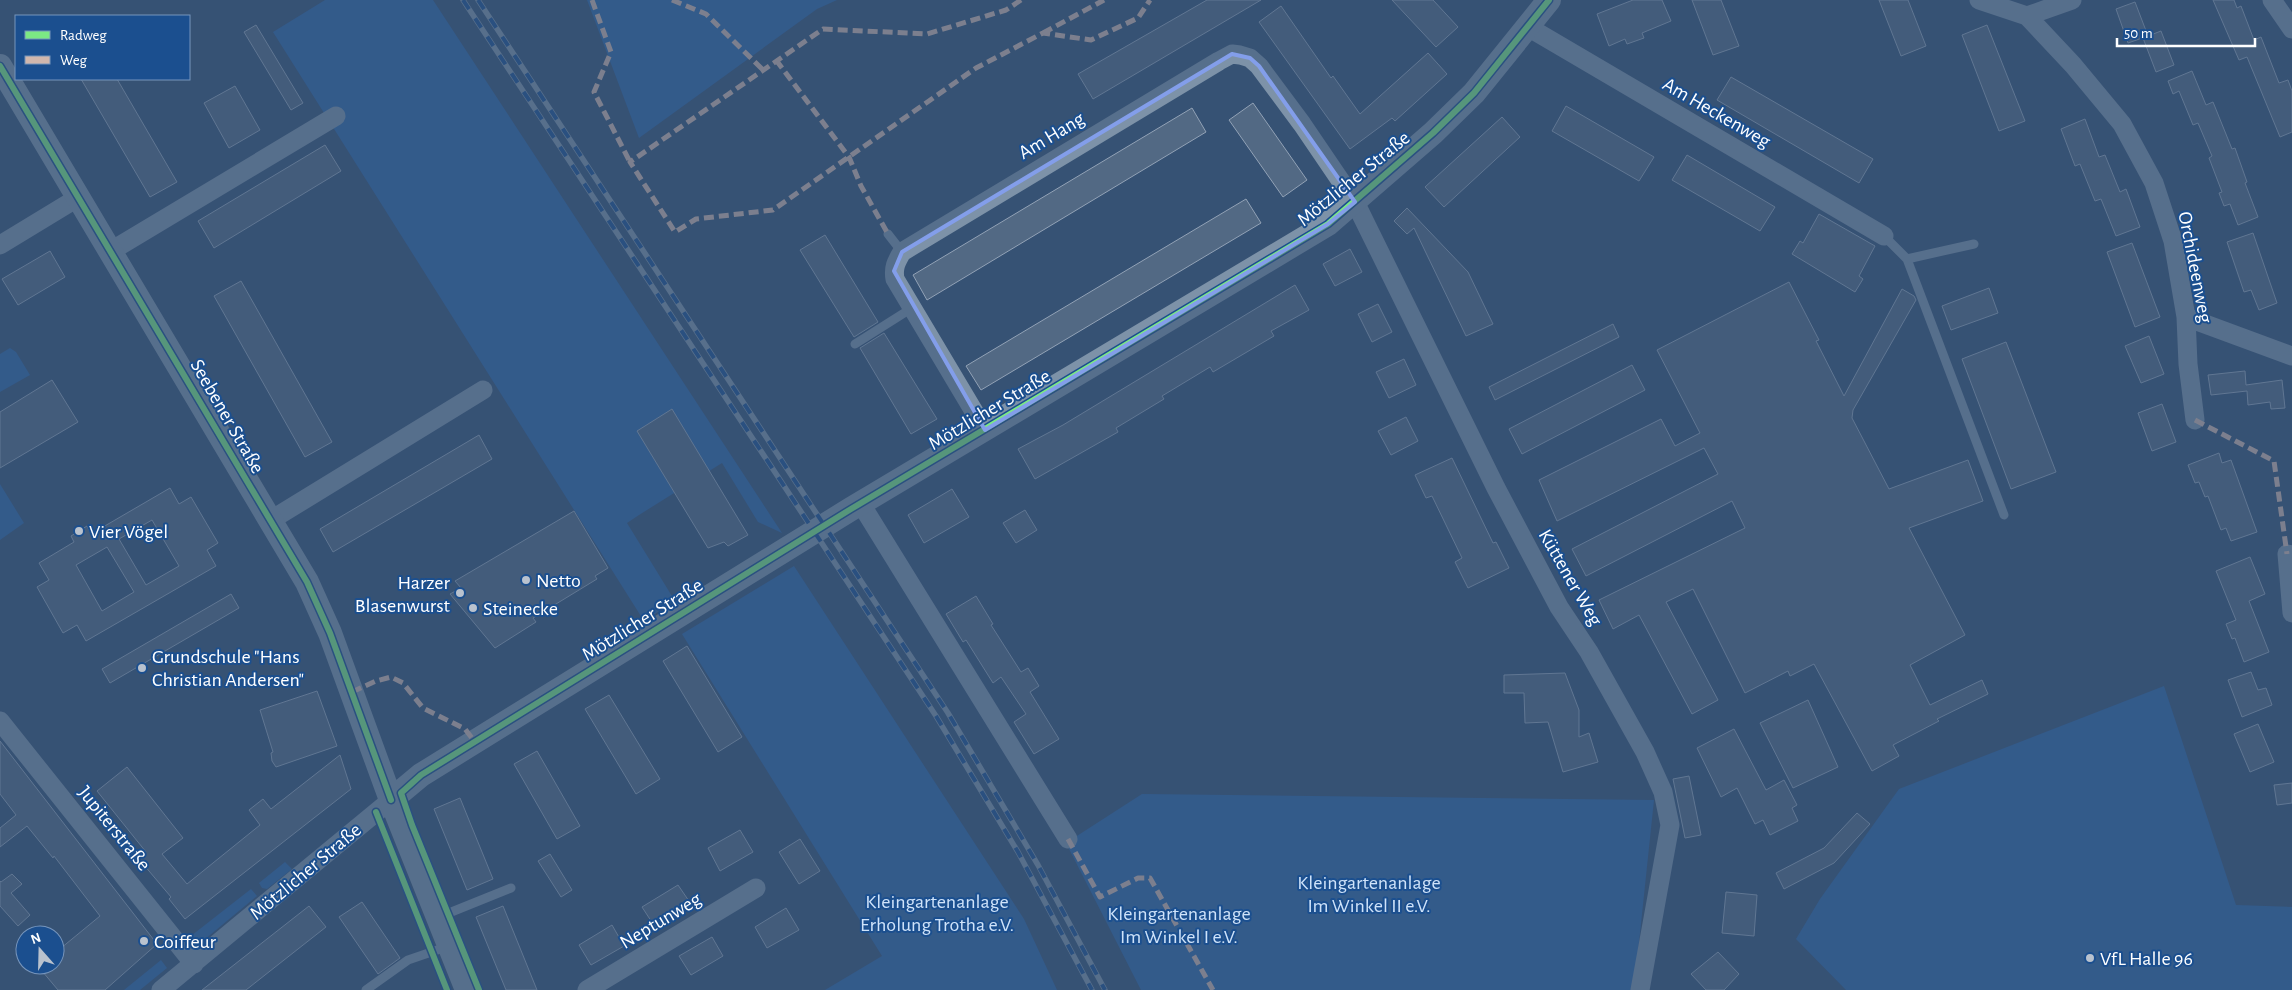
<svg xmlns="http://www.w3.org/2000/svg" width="2292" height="990" viewBox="0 0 2292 990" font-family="'Alegreya Sans',sans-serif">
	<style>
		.green { fill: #2f66a5 }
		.building { fill: #526984; stroke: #92a2b6; fill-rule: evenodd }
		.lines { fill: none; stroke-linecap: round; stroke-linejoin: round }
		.service { stroke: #7d92a8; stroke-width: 9 }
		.minor { stroke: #7d92a8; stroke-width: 19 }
		.tertiary { stroke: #7d92a8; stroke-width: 24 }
		.rail-casing { stroke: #7e92a7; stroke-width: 5.5 }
		.rail { stroke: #1b4f8f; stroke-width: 4; stroke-dasharray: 11; stroke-linecap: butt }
		.quiet { stroke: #d1b7ad; stroke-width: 5; stroke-dasharray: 10 5; stroke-linecap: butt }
		.cycleway-casing { stroke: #1b4f8f; stroke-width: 9 }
		.cycleway { stroke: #7ce984; stroke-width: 6 }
		.marked { fill: none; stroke: #839eea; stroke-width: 4; stroke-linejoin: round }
		.poi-dot { fill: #b9c2ce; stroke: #1b4f8f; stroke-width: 2 }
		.labels { text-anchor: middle; stroke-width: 4; stroke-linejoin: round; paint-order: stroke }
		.street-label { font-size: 20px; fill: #fff; stroke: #1b4f8f }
		.poi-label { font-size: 20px; fill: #fff; stroke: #1b4f8f; text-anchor: start }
		.park-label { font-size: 20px; fill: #cfe3fa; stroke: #1b4f8f }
	</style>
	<rect width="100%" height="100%" fill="#365274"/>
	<path class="green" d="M325 0H433L782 533 758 522 722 463 639 515 627 523 675 601 644 621 273 32Z
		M587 0H837L817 9 639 138Z
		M10 348 16 352 30 375 0 392V354Z
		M0 484 24 523 0 540Z
		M794 566 1024 919 1057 990H825L882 956 682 634Z
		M2164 686 2236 905 2292 907V990H1846L1796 939 1820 899 1899 789Z
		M1142 794 1654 800 1634 990H1141L1066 843Z
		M285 862 292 869 267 889 262 888 259 883Z
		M251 889 257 896 204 940 194 942 187 939Z
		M161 960 167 968 140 990H124Z"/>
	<path class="building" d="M1207 0H1261L1093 99 1078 74Z
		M1392 0H1433L1458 27 1436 47Z
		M1633 0H1662L1671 21 1642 33 1644 38 1627 44 1625 39 1609 46 1597 14Z
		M1692 0H1721L1739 46 1713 55Z
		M1879 0H1908L1926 46 1901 56Z
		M2213 0H2234L2237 8 2241 6 2254 40 2261 37 2279 83 2288 80 2292 91V132L2280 137 2247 57 2239 60Z
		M2135 2 2148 36 2128 43 2116 9Z
		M1281 6 1331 78 1333 76 1360 114 1428 53 1447 74 1395 121 1392 118 1350 149 1259 22Z
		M256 25 303 103 291 110 244 32Z
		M1987 25 2025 121 1999 131 1962 35Z
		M2161 31 2174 65 2156 72 2143 38Z
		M2192 71 2206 105 2213 102 2232 149 2235 148 2247 182 2245 183 2258 217 2238 225 2230 204 2224 206 2219 193 2222 192 2209 158 2212 156 2198 123 2193 125 2179 91 2173 94 2168 81Z
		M1731 77 1873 159 1859 183 1717 100Z
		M81 79H117L177 182 150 197Z
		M235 86 260 130 229 148 204 103Z
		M1253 103 1307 180 1283 197 1229 120Z
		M1566 106 1654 157 1639 181 1552 131Z
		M1192 108 1206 132 927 300 913 275Z
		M1502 117 1520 137 1444 207 1425 187Z
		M2085 119 2099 157 2105 155 2120 192 2126 189 2140 227 2116 236 2101 199 2095 201 2080 164 2075 166 2061 129Z
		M325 145 341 171 214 248 198 221Z
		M1687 155 1775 207 1760 231 1672 180Z
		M1246 199 1261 223 981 390 966 366Z
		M1407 208 1468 272 1493 324 1466 336 1414 228 1407 234 1394 221Z
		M1819 214 1875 246 1859 276 1863 279 1855 292 1792 254 1800 241 1803 243Z
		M2253 233 2277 303 2259 310 2251 290 2244 292 2227 242Z
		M825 235 878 322 854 337 800 250Z
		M2132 243 2160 317 2135 327 2107 252Z
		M1350 249 1362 272 1335 286 1323 264Z
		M50 251 65 277 18 305 2 279Z
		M241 281 332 442 305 457 214 296Z
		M1789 282 1819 340 1816 341 1844 396 1902 289 1914 296 1916 300 1853 410 1852 418 1889 489 1968 460 1983 501 1909 528 1965 635 1910 665 1930 705 1982 680 1988 694 1937 719 1939 721 1893 745 1899 756 1872 771 1814 664 1790 676 1788 671 1745 693 1693 589 1666 602 1718 700 1692 714 1639 615 1613 629 1599 600 1745 528 1732 501 1586 576 1572 549 1718 474 1704 448 1557 521 1539 480 1661 419 1675 446 1700 433 1657 350Z
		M1295 285 1309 310 1271 331 1274 336 1213 372 1210 367 1162 396 1164 399 1116 428 1118 432 1035 479 1018 449 1063 425Z
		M1989 288 1998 313 1951 330 1942 306Z
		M1378 304 1392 332 1372 342 1358 314Z
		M1613 324 1619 337 1495 400 1489 387Z
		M884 333 937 419 911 434 860 348Z
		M2149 336 2164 374 2141 383 2125 346Z
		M2006 342 2056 472 2011 489 1962 359Z
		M1404 359 1416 385 1389 398 1376 372Z
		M1632 365 1645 390 1522 454 1509 429Z
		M2245 371 2246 385 2282 380 2285 408 2271 409 2270 402 2248 405 2247 391 2211 395 2208 375Z
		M52 380 78 422 0 468V412Z
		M2162 404 2176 442 2152 451 2138 413Z
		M672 409 748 535 728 546 724 542 708 548 637 431Z
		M1406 417 1418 441 1391 455 1378 431Z
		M479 435 492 459 333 552 320 529Z
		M2219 453 2222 463 2231 460 2257 532 2231 541 2226 528 2221 530 2208 496 2205 497 2199 482 2195 483 2188 465Z
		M1452 458 1493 543 1496 542 1509 568 1468 588 1455 562 1462 558 1432 496 1426 498 1415 475Z
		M170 488 179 504 191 497 218 543 207 550 216 566 86 641 77 625 63 633 37 587 49 580 39 563 74 542 71 536 87 526 91 534ZM152 520 179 566 146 585 119 539ZM107 547 134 592 102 611 76 565Z
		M952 489 969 517 924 543 908 515Z
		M1025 510 1037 530 1016 543 1003 523Z
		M574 511 608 568 595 576 597 579 533 618 536 622 495 648 450 594 461 588 455 581Z
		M2250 557 2265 594 2249 601 2269 652 2244 662 2235 638 2232 639 2226 624 2236 620 2216 571Z
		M231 594 239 608 110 683 102 669Z
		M976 596 993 624 991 625 1021 672 1028 668 1039 686 1030 692 1059 739 1034 754 1014 722 1026 714 1001 677 993 683 966 640 963 642 946 614Z
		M687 646 742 737 718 752 663 661Z
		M2251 672 2258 690 2266 688 2272 705 2242 717 2228 680Z
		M1565 673 1579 710V737L1589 733 1598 762 1563 772 1548 722 1525 723 1524 693H1504V675Z
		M317 691 337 746 276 767 272 761 271 753 273 752 260 710Z
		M609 695 660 779 636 794 585 709Z
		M1808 700 1838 767 1793 788 1760 723Z
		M2258 724 2274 762 2250 772 2234 734Z
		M1734 729 1766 790 1784 780 1797 805 1792 808 1798 821 1770 835 1763 820 1755 824 1737 788 1721 797 1697 748Z
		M0 741 157 944 105 990H58L37 965H55V953L100 916 54 856 53 858 27 826 0 847V828L16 815 0 794Z
		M537 751 580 826 557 839 514 764Z
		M340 755 351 789 185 919 169 899 171 897 138 858 146 852 97 791 127 767 183 838 162 854 187 884 260 825 249 810 263 799 271 809Z
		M1689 776 1701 835 1685 838 1673 779Z
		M2292 783V803L2277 805 2274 785Z
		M460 798 493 879 467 890 434 809Z
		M1857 813 1870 824 1834 863 1784 889 1776 873 1824 848Z
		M740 830 753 852 720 871 708 848Z
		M800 839 820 871 799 884 779 852Z
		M550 854 572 890 561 897 538 861Z
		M12 874 22 884 11 893 30 915 18 926 0 906V881L1 882Z
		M678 885 691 904 655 927 642 907Z
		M1726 892 1757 895 1754 936 1722 933Z
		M362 902 400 958 378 974 339 917Z
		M309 906 326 927 298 949 246 990H202Z
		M503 906 537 990H506L476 917Z
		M786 908 799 930 767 948 755 927Z
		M612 925 624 946 591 965 579 945Z
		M712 937 723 956 691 975 679 956Z
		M1718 952 1739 974 1724 990H1706L1691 974Z"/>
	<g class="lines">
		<path class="service" d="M888 234 902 252
			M1884 236 1907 259 2004 515
			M1907 259 1974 244
			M855 344 912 308
			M439 917 511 888
			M366 990 408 960 449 946"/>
		<path class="minor" d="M1979 0 2027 16 2072 0
			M2272 0 2292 29
			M2027 16 2073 65 2122 124 2154 183 2173 241 2186 317 2188 364 2195 420
			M1528 27 1884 236
			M0 245 79 197
			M111 251 336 116
			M2186 317 2292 356
			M985 430 895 279C893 268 896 262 902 252L1219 61 1232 54 1240 55 1250 58 1259 66 1302 124 1355 202 1496 488 1559 607 1589 652 1645 752 1663 792 1670 825 1640 990
			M861 504 1068 839
			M271 520 483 390
			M2292 555 2287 554 2292 613
			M0 721 194 964
			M161 990 391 800
			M587 990 756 888"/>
		<path class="tertiary" d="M0 66 307 582 330 633 391 800 467 990
			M391 800 421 775 851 509 1328 224 1433 133 1474 93 1549 0"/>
		<defs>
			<path id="rail" d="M463 0 936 716 1018 852 1092 990
				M478 0 948 713 1038 865 1105 990"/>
		</defs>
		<use href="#rail" class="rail-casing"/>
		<use href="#rail" class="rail"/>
		<path class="quiet" d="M592 0 611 52 594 92 630 162
			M672 0 706 14 763 70
			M1021 0 1006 10 927 34 823 29 630 162 675 232 696 219 773 210 976 68 1043 33 1091 40 1138 18 1150 0
			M1043 33 1104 0
			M776 60 849 157 861 186 888 234
			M2195 420 2274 461 2287 554
			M352 692 376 681 391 677 403 683 423 708 465 729 475 742
			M1068 839 1100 897 1138 878H1150L1213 990"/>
		<defs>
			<path id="cycleway" d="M0 66 307 582 330 633 391 800
				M376 812 447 990
				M479 990 412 825 401 793 421 775 851 509 1328 224 1433 133 1474 93 1549 0"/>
		</defs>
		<use href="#cycleway" class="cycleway-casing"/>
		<use href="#cycleway" class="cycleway"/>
	</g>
	<path d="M0 0H2292V990H0ZM1232 54 1250 58 1259 66 1355 202 1328 224 985 430 894 271 902 252Z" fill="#365274" fill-opacity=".55" fill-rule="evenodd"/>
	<path class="marked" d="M1232 54 1250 58 1259 66 1355 202 1328 224 985 430 894 271 902 252Z"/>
	<g class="poi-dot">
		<circle cx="79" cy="531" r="5"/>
		<circle cx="526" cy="580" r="5"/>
		<circle cx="460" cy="593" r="5"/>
		<circle cx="473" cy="608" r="5"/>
		<circle cx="142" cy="668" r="5"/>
		<circle cx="144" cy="941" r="5"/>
		<circle cx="2090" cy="958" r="5"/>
	</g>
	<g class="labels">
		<g class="street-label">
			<text transform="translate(1717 112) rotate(30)" y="7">Am Heckenweg</text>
			<text transform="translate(1051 135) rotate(-31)" y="7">Am Hang</text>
			<text transform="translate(1353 178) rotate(-39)" y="7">Mötzlicher Straße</text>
			<text transform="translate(2196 267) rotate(79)" y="7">Orchideenweg</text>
			<text transform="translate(989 409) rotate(-31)" y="7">Mötzlicher Straße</text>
			<text transform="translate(228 416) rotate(60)" y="7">Seebener Straße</text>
			<text transform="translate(1571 577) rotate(60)" y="7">Küttener Weg</text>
			<text transform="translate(642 619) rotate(-32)" y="7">Mötzlicher Straße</text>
			<text transform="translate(115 828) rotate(51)" y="7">Jupiterstraße</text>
			<text transform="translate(305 871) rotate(-40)" y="7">Mötzlicher Straße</text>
			<text transform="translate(660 920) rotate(-31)" y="7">Neptunweg</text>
		</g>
		<g class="poi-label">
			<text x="89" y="538">Vier Vögel</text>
			<text x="536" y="587">Netto</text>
			<text x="450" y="589" text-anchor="end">Harzer<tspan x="450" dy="23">Blasenwurst</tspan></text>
			<text x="483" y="615">Steinecke</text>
			<text x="152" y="663">Grundschule "Hans<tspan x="152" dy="23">Christian Andersen"</tspan></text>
			<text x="154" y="948">Coiffeur</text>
			<text x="2100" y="965">VfL Halle 96</text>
		</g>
		<g class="park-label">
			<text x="1369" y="889">Kleingartenanlage<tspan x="1369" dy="23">Im Winkel II e.V.</tspan></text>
			<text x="937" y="908">Kleingartenanlage<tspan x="937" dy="23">Erholung Trotha e.V.</tspan></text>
			<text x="1179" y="920">Kleingartenanlage<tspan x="1179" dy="23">Im Winkel I e.V.</tspan></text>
		</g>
	</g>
	<rect x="15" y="15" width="175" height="65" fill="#1b4f8f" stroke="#7695bc"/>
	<rect x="25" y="31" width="25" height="8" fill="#7ce984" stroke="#7695bc"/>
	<text x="60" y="40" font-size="15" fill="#ffffff">Radweg</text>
	<rect x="25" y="56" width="25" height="8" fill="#d1b7ad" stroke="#7695bc"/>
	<text x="60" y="65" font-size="15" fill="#ffffff">Weg</text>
	<g transform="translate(40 950) rotate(340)"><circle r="24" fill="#1b4f8f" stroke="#7695bc"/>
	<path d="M0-4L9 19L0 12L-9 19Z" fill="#b9c2ce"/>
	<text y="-8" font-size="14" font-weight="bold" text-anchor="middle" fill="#ffffff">N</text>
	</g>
	<path d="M2117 38v8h138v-8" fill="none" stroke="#ffffff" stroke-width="2.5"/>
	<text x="2124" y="38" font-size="15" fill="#ffffff" stroke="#1b4f8f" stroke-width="4" paint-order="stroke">50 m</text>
</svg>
